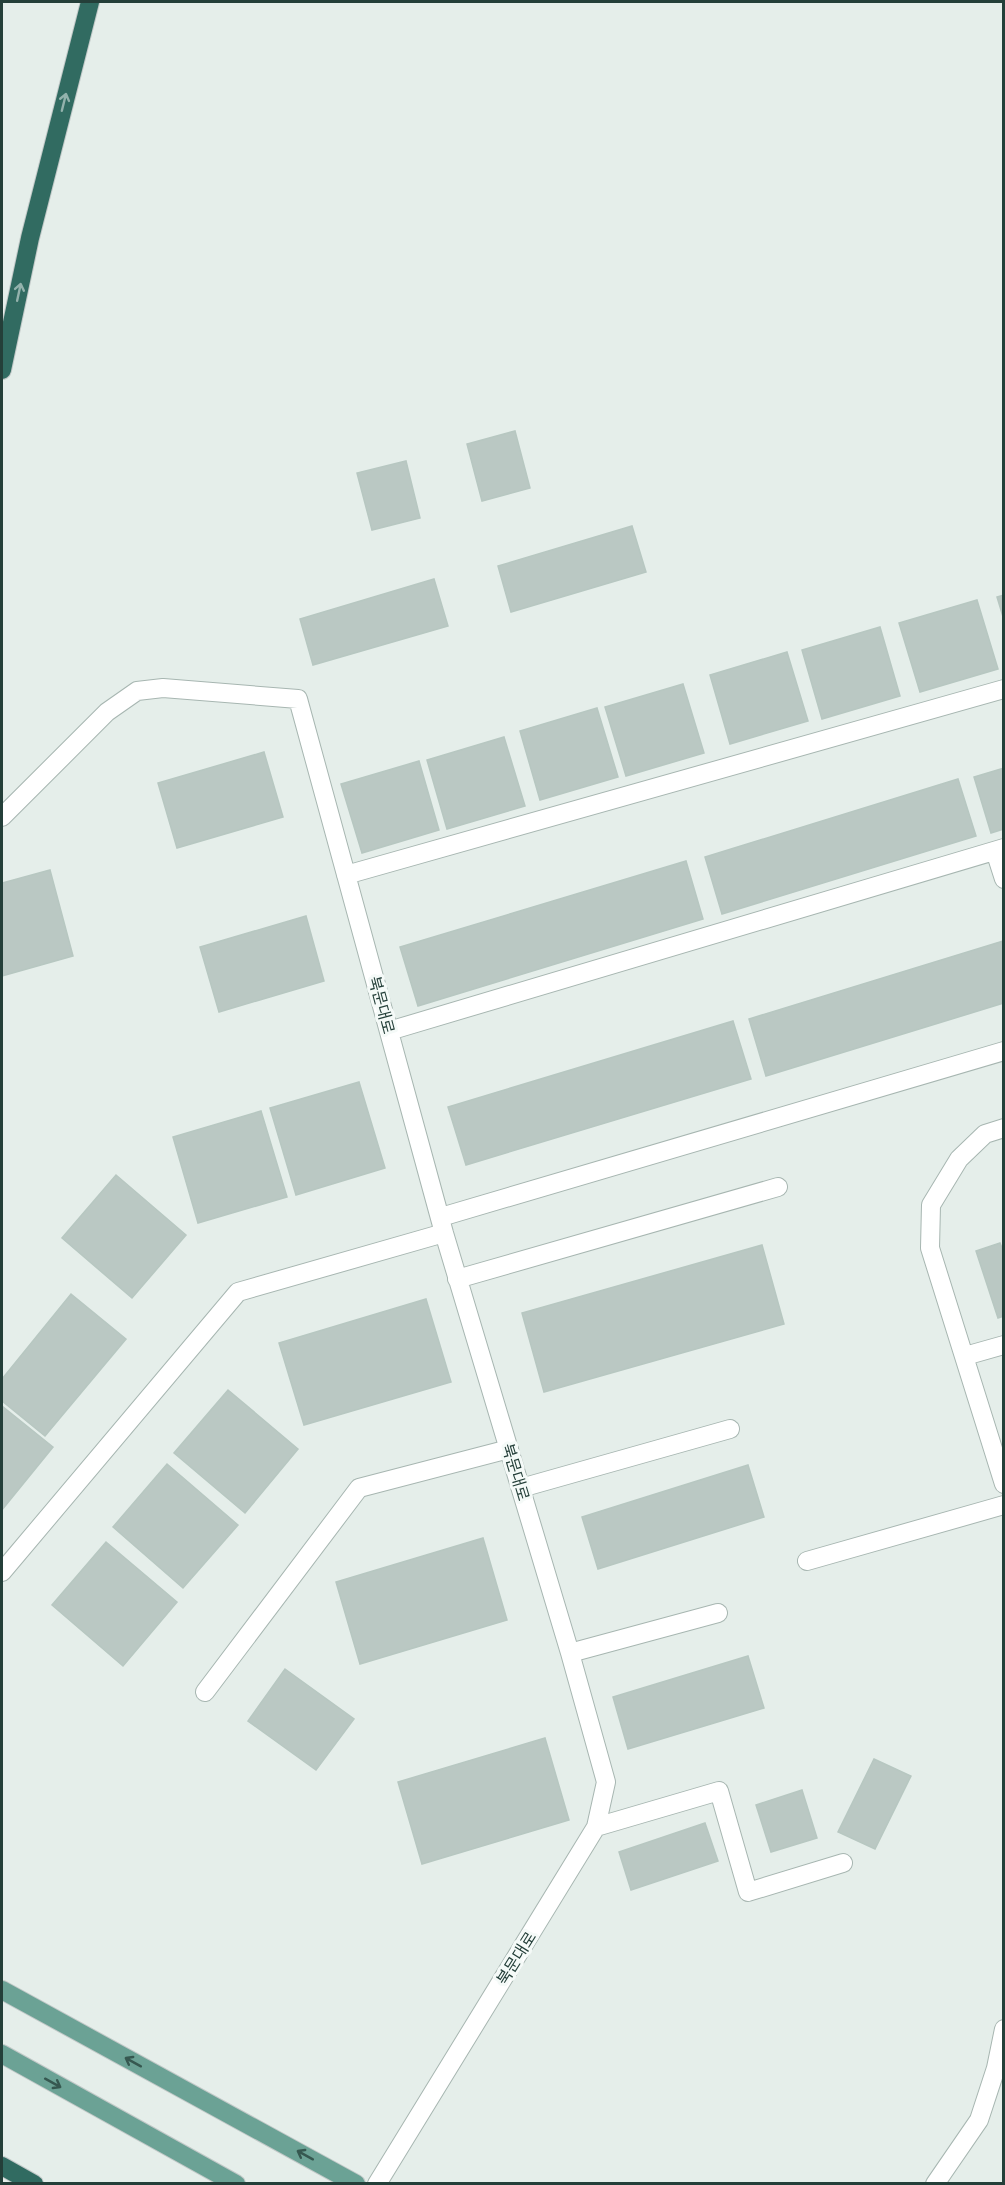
<svg xmlns="http://www.w3.org/2000/svg" width="1005" height="2185" viewBox="0 0 1005 2185" font-family="'Archivo Narrow','Noto Sans KR',sans-serif">
	<style>
		.building { fill: #bac8c3; stroke: #b7c7c1; stroke-width: 1.5 }
		.lines { fill: none; stroke-linecap: round; stroke-linejoin: round }
		.minor-casing { stroke: #a7b6b1; stroke-width: 20 }
		.major-casing { stroke: #c2c9c8; stroke-width: 20 }
		.highway-casing { stroke: #c2c9c8; stroke-width: 20 }
		.minor { stroke: #fff; stroke-width: 18 }
		.major { stroke: #6ba295; stroke-width: 18 }
		.highway { stroke: #316b61; stroke-width: 18 }
		.oneway { stroke: #93b2ac }
		.oneway2 { stroke: #365850 }
		.labels { text-anchor: middle; stroke-width: 6; stroke-linejoin: round; paint-order: stroke }
		.street-label { font-size: 16px; fill: #243f39; stroke: #f5faf8 }
	</style>
	<rect width="100%" height="100%" fill="#e5eeea"/>
	<path class="building" d="M515 431 530 488 482 501 467 444Z
		M406 461 420 518 372 530 357 473Z
		M632 526 646 572 511 612 498 566Z
		M434 579 448 626 313 665 300 619Z
		M1004 595V620L997 597Z
		M977 600 998 669 920 692 899 623Z
		M880 627 900 696 822 719 802 650Z
		M787 652 808 721 730 744 710 675Z
		M683 684 704 753 626 776 605 707Z
		M597 708 618 777 540 800 520 731Z
		M504 737 525 806 447 829 427 760Z
		M264 752 283 817 177 848 158 783Z
		M419 761 439 830 362 853 341 784Z
		M1004 768V829L991 833 974 777Z
		M958 779 976 836 722 914 705 857Z
		M686 861 703 919 418 1006 400 947Z
		M50 870 73 956 2 976V883Z
		M306 916 324 981 219 1012 200 947Z
		M1003 941 1004 1003 766 1076 749 1019Z
		M733 1021 751 1079 466 1165 448 1107Z
		M359 1082 385 1168 296 1195 270 1108Z
		M261 1111 287 1197 198 1223 173 1137Z
		M116 1175 186 1235 132 1298 62 1238Z
		M1000 1243 1004 1253V1316L998 1318 976 1251Z
		M762 1245 784 1324 544 1392 522 1313Z
		M71 1294 126 1339 45 1436 2 1401V1379Z
		M426 1299 451 1382 304 1425 279 1343Z
		M228 1390 298 1449 245 1513 174 1453Z
		M2 1406 53 1447 2 1510Z
		M167 1464 238 1525 183 1588 113 1527Z
		M748 1465 764 1517 598 1569 582 1517Z
		M483 1538 507 1620 360 1664 336 1582Z
		M106 1542 177 1602 123 1666 52 1605Z
		M748 1656 764 1708 628 1749 613 1697Z
		M285 1669 354 1719 316 1770 248 1721Z
		M545 1738 569 1820 422 1864 398 1782Z
		M874 1759 911 1776 875 1849 838 1832Z
		M802 1790 817 1838 771 1852 756 1805Z
		M705 1823 718 1861 631 1890 619 1852Z"/>
	<g class="lines">
		<defs>
			<path id="minor" d="M2 817 107 712 137 691 163 688 298 699 444 1233 570 1653 606 1782 596 1827 377 2184
				M995 851 1004 879
				M346 875 1004 689
				M389 1031 1004 848
				M1004 1128 985 1134 959 1159 931 1205 930 1248 1004 1484
				M441 1217 1004 1051
				M457 1279 778 1187
				M965 1356 1004 1345
				M521 1488 730 1429
				M807 1561 1004 1505
				M2 1572 238 1292 444 1233
				M570 1653 718 1613
				M205 1692 359 1488 509 1449
				M596 1827 719 1791 748 1892 843 1863
				M935 2184 979 2120 996 2068 1004 2029"/>
			<path id="major" d="M2 1990 356 2184
				M2 2054 236 2184"/>
			<path id="highway" d="M2 370 30 238 90 2
				M2 2166 34 2184"/>
		</defs>
		<use href="#minor" class="minor-casing"/>
		<use href="#major" class="major-casing"/>
		<use href="#highway" class="highway-casing"/>
		<use href="#minor" class="minor"/>
		<use href="#major" class="major"/>
		<use href="#highway" class="highway"/>
	</g>
	<defs><path id="oneway-shaft" d="M-6 0H5M1.5-3L5.5 0L1.5 3" fill="none" stroke-width="1.6" stroke-linecap="round" stroke-linejoin="round" transform="scale(1.5)"/></defs>
	<g class="oneway">
		<use href="#oneway-shaft" transform="translate(64 102) rotate(-76)"/>
		<use href="#oneway-shaft" transform="translate(19 292) rotate(-78)"/>
	</g>
	<g class="oneway2">
		<use href="#oneway-shaft" transform="translate(133 2062) rotate(-151)"/>
		<use href="#oneway-shaft" transform="translate(53 2083) rotate(29)"/>
		<use href="#oneway-shaft" transform="translate(305 2155) rotate(-151)"/>
	</g>
	<g class="labels">
		<g class="street-label">
			<text transform="translate(382 1005) rotate(75)" y="6">북문대로</text>
			<text transform="translate(516 1472) rotate(73)" y="6">북문대로</text>
			<text transform="translate(516 1958) rotate(-58)" y="6">북문대로</text>
		</g>
	</g>
	<rect width="1005" height="2185" fill="none" stroke="#243f39" stroke-width="6"/>
</svg>
